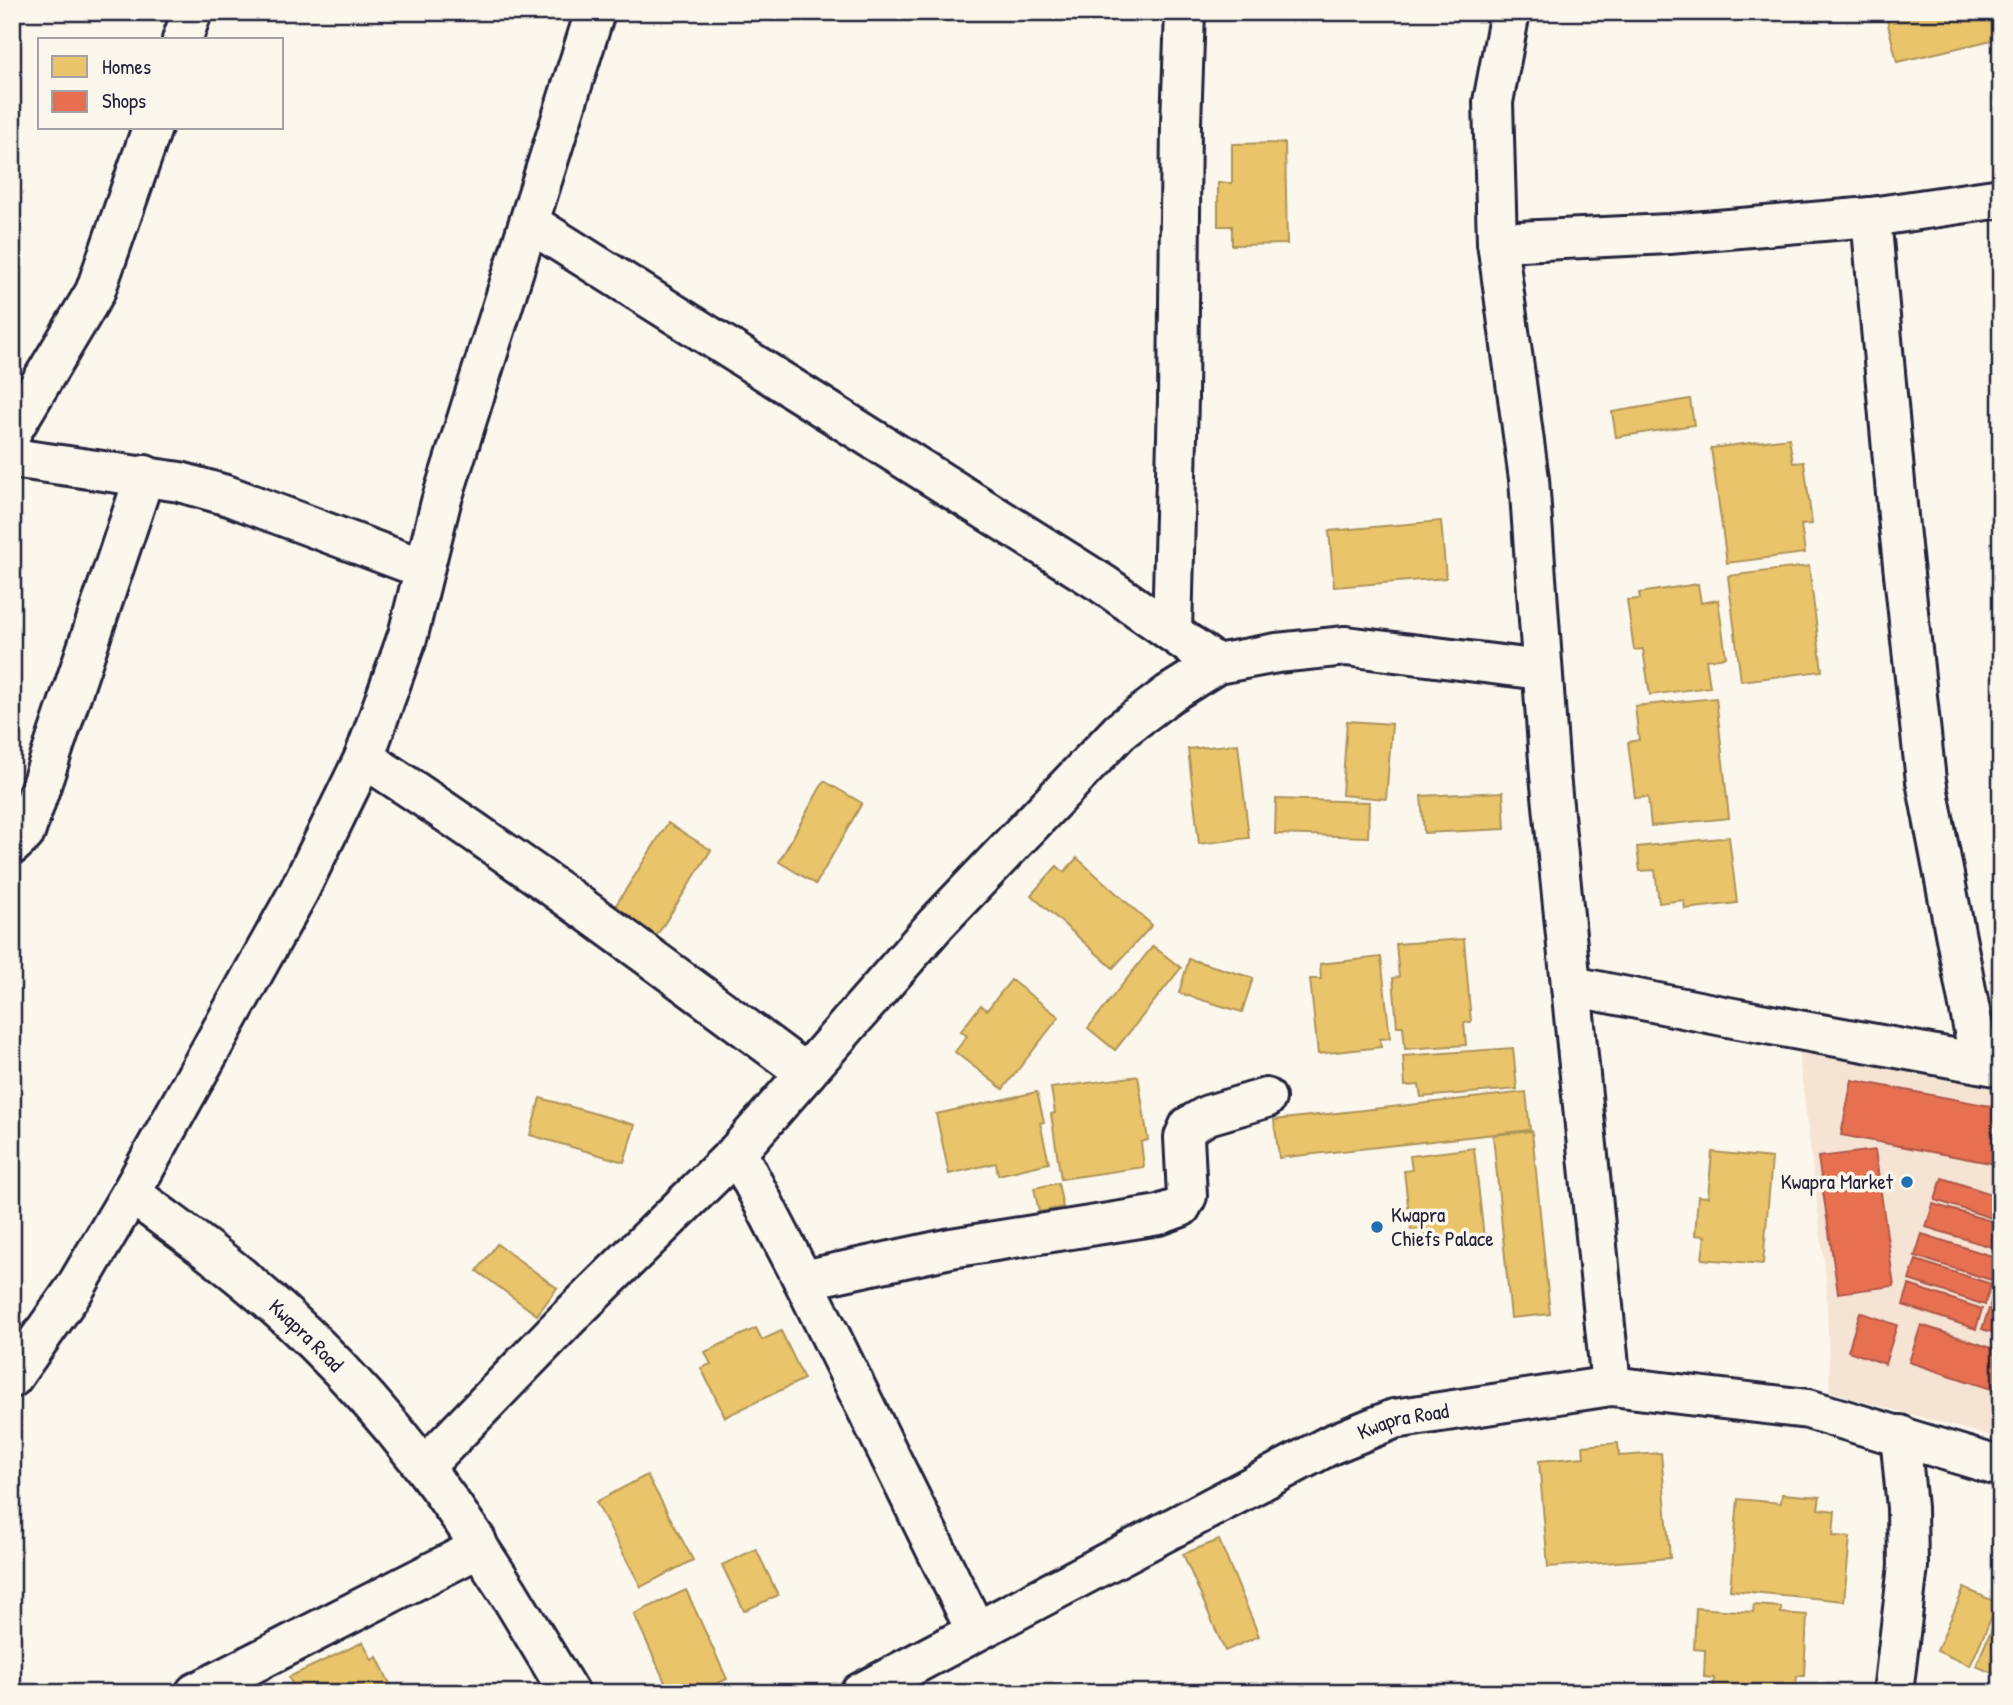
<svg xmlns="http://www.w3.org/2000/svg" width="2013" height="1705" viewBox="0 0 2013 1705" font-family="'Patrick Hand',sans-serif">
	<style>
		.built { fill: #f5e3d3 }
		.homes { fill: #e9c46a; stroke: #ad935c; stroke-width: 2 }
		.shops { fill: #e76f51; stroke: #ac584a; stroke-width: 2 }
		.lines { fill: none; stroke-linecap: round; stroke-linejoin: round }
		.minor-casing { stroke: #22223b; stroke-width: 44 }
		.minor { stroke: #fbf7ec; stroke-width: 38 }
		.poi-dot { fill: #1f6fb2; stroke: #fbf7ec; stroke-width: 2.5 }
		.labels { text-anchor: middle; stroke-width: 7; stroke-linejoin: round; paint-order: stroke }
		.poi-label { font-size: 21px; fill: #22223b; stroke: #fbf7ec; text-anchor: end }
		.street-label { font-size: 21px; fill: #22223b; stroke: #fbf7ec }
	</style>
	<rect width="100%" height="100%" fill="#fbf7ec"/>
	<filter id="ink" filterUnits="userSpaceOnUse"><feTurbulence type="fractalNoise" baseFrequency=".0143" numOctaves="2"/><feDisplacementMap in="SourceGraphic" scale="14" xChannelSelector="R" yChannelSelector="G"/><feConvolveMatrix kernelMatrix="1 2 1 2 8 2 1 2 1" color-interpolation-filters="sRGB"/></filter>
	<g filter="url(#ink)">
		<path class="built" d="M1798 1048 2001 1086V1439L1830 1392 1826 1277Z"/>
		<path class="homes" d="M1885 12H1995L2001 38 1897 62Z
			M1285 143 1287 244 1232 245V226H1218V183H1232V144Z
			M1690 399 1694 425 1616 437 1612 412Z
			M1789 438 1793 463 1804 462 1812 524 1801 525 1805 553 1727 563 1711 448Z
			M1441 521 1446 578 1334 587 1329 531Z
			M1809 566 1822 671 1741 681 1728 576Z
			M1698 584 1701 603 1718 600 1726 657 1706 660 1710 687 1650 695 1643 649 1634 650 1627 600 1640 599 1639 593Z
			M1995 630H2001V677H1999Z
			M1716 698 1729 818 1651 826 1648 797 1635 798 1628 742 1639 740 1635 706Z
			M1347 721 1392 724 1386 799 1342 795Z
			M1238 744 1249 838 1199 844 1188 749Z
			M824 781 862 803 816 884 779 862Z
			M1503 792 1505 829 1424 833 1421 796Z
			M1276 799 1369 802 1368 837 1275 834Z
			M668 823 711 850 652 943 609 916Z
			M1729 837 1737 903 1685 909 1684 900 1659 903 1655 870 1640 871 1637 847Z
			M1077 858 1152 925 1113 968 1031 895 1057 866 1064 872Z
			M1464 939 1471 1022 1464 1023 1466 1045 1405 1049 1403 1026H1397L1393 978 1399 977 1396 944Z
			M1153 946 1181 968 1115 1050 1088 1028Z
			M1381 957 1390 1038 1380 1039 1381 1047 1318 1054 1310 979H1321L1320 964Z
			M1189 959 1253 978 1242 1012 1179 993Z
			M1011 980 1059 1017 1003 1089 955 1052 967 1036 961 1031 981 1005 987 1010Z
			M1513 1048 1517 1089 1421 1097 1419 1085 1405 1086 1403 1056Z
			M1138 1076 1148 1140 1141 1142 1144 1167 1061 1179 1051 1114 1055 1113 1051 1088Z
			M1037 1092 1044 1122 1040 1123 1049 1163 998 1175 996 1163 949 1174 936 1114Z
			M1526 1092 1530 1130 1279 1158 1274 1120Z
			M540 1098 635 1125 624 1162 530 1135Z
			M1532 1131 1550 1314 1511 1318 1493 1135Z
			M1474 1148 1484 1238 1425 1244 1424 1229 1411 1230 1404 1171 1412 1170 1410 1156Z
			M1712 1152 1772 1158 1763 1264 1702 1259 1705 1236 1695 1235 1698 1196 1708 1197Z
			M1058 1183 1063 1207 1039 1212 1034 1188Z
			M497 1244 557 1288 537 1315 477 1271Z
			M756 1328 762 1340 781 1331 804 1379 725 1417 701 1368 711 1364 705 1352Z
			M1618 1443 1619 1456 1661 1453 1670 1558 1548 1567 1539 1461 1584 1457 1583 1446Z
			M647 1475 693 1560 641 1587 596 1502Z
			M1782 1494 1820 1497 1818 1509 1835 1511 1833 1536 1850 1537 1844 1601 1730 1590 1738 1499 1781 1503Z
			M1219 1540 1259 1636 1225 1651 1183 1554Z
			M756 1549 778 1595 744 1611 722 1565Z
			M1964 1588 1998 1603 1970 1666 1937 1651Z
			M686 1590 727 1679 696 1693H670L634 1614Z
			M1754 1605 1781 1607V1613L1807 1615 1804 1676H1797L1796 1691 1713 1693 1714 1678 1704 1677 1705 1650 1694 1649 1696 1608 1753 1612Z
			M2001 1607V1677L1976 1666Z
			M363 1642 372 1660 377 1657 391 1686 382 1690 384 1693H296L289 1677Z"/>
		<path class="shops" d="M1852 1080 2001 1108V1165L1841 1135Z
			M1875 1150 1894 1286 1838 1293 1818 1157Z
			M1942 1178 2001 1197V1221L1935 1200Z
			M1933 1204 2001 1224V1250L1926 1227Z
			M1922 1234 1998 1258 1991 1280 1915 1256Z
			M1916 1260 1991 1284 1985 1305 1909 1280Z
			M1909 1285 1982 1309 1976 1329 1903 1305Z
			M1996 1285 2001 1287V1310L1990 1306Z
			M1989 1309 2001 1313V1335L1982 1329Z
			M1860 1312 1897 1325 1885 1364 1848 1351Z
			M1921 1325 2001 1351V1392L1909 1362Z"/>
		<g class="lines">
			<defs>
				<g id="minor">
					<path d="M1510 12 1493 102 1497 242 1529 479 1550 775 1611 1386"/>
					<path d="M182 40 192 12"/>
					<path d="M1871 217 1899 527 1926 781 1980 1063"/>
					<path d="M530 223 1103 584 1217 664"/>
					<path d="M1497 242 1669 234 1871 217 2001 198"/>
					<path d="M12 431 95 292 152 128"/>
					<path d="M12 458 180 482 229 496 424 569"/>
					<path d="M1172 632 1178 398 1181 123 1185 12"/>
					<path d="M364 758C516 856 661 965 806 1073"/>
					<path d="M12 845 25 833 145 475"/>
					<path d="M1572 986 1728 1017 2001 1067"/>
					<path d="M737 1152 803 1280 976 1631"/>
					<path id="s1" d="M131 1193C169 1222 209 1250 246 1281 335 1355 412 1444 476 1540L479 1548 508 1592 569 1693"/>
					<path d="M803 1280 951 1248 1159 1215 1181 1207 1187 1196 1184 1137 1189 1126 1208 1115 1266 1098"/>
					<path d="M12 1378 74 1290 131 1193 299 891 364 758 408 635 441 502 595 12"/>
					<path d="M425 1466 569 1317 737 1152 936 924 1120 731 1169 694 1217 664 1277 653 1346 646 1542 670"/>
					<path d="M195 1693 479 1548"/>
					<path id="s2" d="M860 1693 1330 1445 1394 1419 1611 1386 1808 1409 2001 1467"/>
					<path d="M1893 1693 1908 1566 1907 1508 1900 1435"/>
				</g>
			</defs>
			<use href="#minor" class="minor-casing"/>
			<use href="#minor" class="minor"/>
		</g>
	</g>
	<g class="poi-dot">
		<circle cx="1907" cy="1182" r="7"/>
		<circle cx="1377" cy="1227" r="7"/>
	</g>
	<g class="labels">
		<g class="poi-label">
			<text x="1893" y="1189">Kwapra Market</text>
			<text x="1391" y="1222" text-anchor="start">Kwapra<tspan x="1391" dy="24">Chiefs Palace</tspan></text>
		</g>
		<g class="street-label">
			<text dy="7" stroke="none"><textPath href="#s1" startOffset="226">Kwapra Road</textPath></text>
			<text dy="7" stroke="none"><textPath href="#s2" startOffset="609">Kwapra Road</textPath></text>
		</g>
	</g>
	<rect width="2013" height="1705" fill="none" stroke="#fbf7ec" stroke-width="42"/>
	<rect x="21" y="21" width="1971" height="1663" fill="none" stroke="#22223b" stroke-width="2.5" filter="url(#ink)"/>
	<rect x="38" y="38" width="245" height="91" fill="#fbf7ec" stroke="#a4a2a5" stroke-width="2"/>
	<rect x="52" y="56" width="35" height="21" fill="#e9c46a" stroke="#a4a2a5" stroke-width="2"/>
	<text x="102" y="74" font-size="21" fill="#22223b">Homes</text>
	<rect x="52" y="91" width="35" height="21" fill="#e76f51" stroke="#a4a2a5" stroke-width="2"/>
	<text x="102" y="108" font-size="21" fill="#22223b">Shops</text>
</svg>
